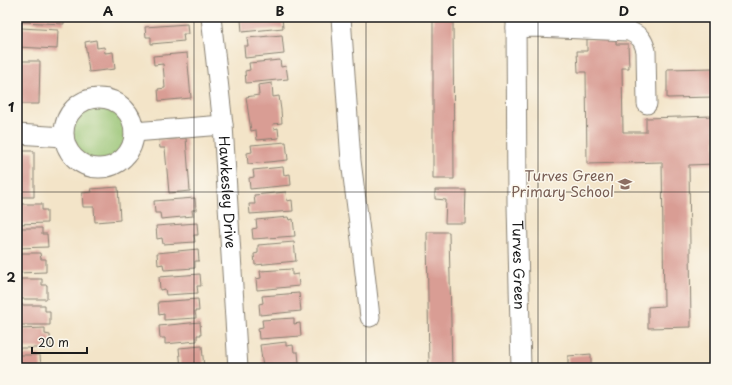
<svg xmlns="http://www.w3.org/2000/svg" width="732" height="385" viewBox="0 0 732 385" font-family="'Playpen Sans',sans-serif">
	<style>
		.green { fill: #95c271; stroke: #586f46 }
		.building { fill: #d99d94 }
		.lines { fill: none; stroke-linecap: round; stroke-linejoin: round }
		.minor-casing { stroke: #888072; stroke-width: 21 }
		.minor { stroke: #fff; stroke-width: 19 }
		.grid { fill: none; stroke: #1c1c1c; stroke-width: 1; stroke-opacity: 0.55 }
		.labels { text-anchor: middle; stroke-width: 3; stroke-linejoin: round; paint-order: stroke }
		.education-label { font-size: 14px; fill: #785e54; stroke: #fbf7ec; text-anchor: end }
		.street-label { font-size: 14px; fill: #1c1c1c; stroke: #fbf7ec }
		.neatline { fill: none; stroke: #1c1c1c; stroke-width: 1.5 }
		.grid-label { font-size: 13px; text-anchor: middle; font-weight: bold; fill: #1c1c1c }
	</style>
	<rect width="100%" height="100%" fill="#fbf7ec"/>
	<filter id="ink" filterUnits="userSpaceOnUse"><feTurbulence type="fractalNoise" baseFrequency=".025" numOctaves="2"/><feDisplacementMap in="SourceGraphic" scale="8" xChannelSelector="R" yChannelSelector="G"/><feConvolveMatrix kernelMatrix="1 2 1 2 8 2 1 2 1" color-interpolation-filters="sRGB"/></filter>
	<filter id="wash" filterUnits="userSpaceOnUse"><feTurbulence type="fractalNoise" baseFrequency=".012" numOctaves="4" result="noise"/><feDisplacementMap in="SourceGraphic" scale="16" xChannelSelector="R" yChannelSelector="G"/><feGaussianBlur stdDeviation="0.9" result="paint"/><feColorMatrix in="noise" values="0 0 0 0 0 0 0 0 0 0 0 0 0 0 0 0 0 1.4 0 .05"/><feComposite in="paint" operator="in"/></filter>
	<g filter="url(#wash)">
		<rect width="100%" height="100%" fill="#f3e4c8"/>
		<path class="green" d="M68 133a30 30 0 1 1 60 0a30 30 0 1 1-60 0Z"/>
		<g id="blocks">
			<path class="building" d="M23 17H64V24L22 22Z
				M148 17H181V18L148 20Z
				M245 17H282L283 28 242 32 241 20 246 19Z
				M433 17H453L454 179H433Z
				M187 24 188 34H183L184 41 151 44V37H146L145 27Z
				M21 28 58 30 57 49 17 47V37L20 38Z
				M282 35 284 54 245 58 244 46H248L247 38Z
				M616 38V44H628L629 68H622L623 132H646V118L714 116V134H715V164L689 165 691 327 648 328V307L664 306 662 162 587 164 586 72H578L577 51H587V39Z
				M96 40 97 48 104 47 105 53 113 52 115 69 89 72 85 42Z
				M187 53 191 98 159 101 158 89 165 88 163 64 154 65 153 56Z
				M280 60 281 67 286 66 288 79 246 83 245 71 250 70 249 63Z
				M18 61H40L39 104H17Z
				M715 68V97L667 98V69Z
				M272 83 273 97 279 96 281 110 282 123 273 124 274 129 278 128 279 138 257 140 256 130 251 131 246 97 259 95 258 85Z
				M186 138 190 191 169 193 165 148H160L159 140Z
				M286 142 288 160 248 164 247 153 252 152 251 145Z
				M17 151H34V197H17Z
				M283 167 284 175 290 174 291 185 250 189 249 178 254 177 253 170Z
				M118 187 120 220 95 222 94 207H83L82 193 92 192 91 189Z
				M435 190H466L465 223H445L446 200 435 199Z
				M286 192 287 201 292 200 293 211 250 214 249 204H255L254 195Z
				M195 198 196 210H192L193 216 161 219 160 213H155L154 201Z
				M17 204H42V210H47V223L17 224Z
				M288 217 289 220 293 219 295 236 253 239 252 229 257 228 256 220Z
				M197 223 198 235H194L195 242 163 244 162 238 157 239 156 226Z
				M17 228H42V234H47L48 247 17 248Z
				M427 232H449L452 368H429Z
				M294 242 296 261 255 265 254 254 258 253V245Z
				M198 249 199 261H195V268L164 270 163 264 158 265 157 253Z
				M17 253H40L41 259H46V272L17 273Z
				M292 269V275L298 274 299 286 257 290 256 279 261 278 260 271Z
				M200 274 201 286H197L198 293 166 295 165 289 160 290 159 277Z
				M17 279H42V285H47V299H17Z
				M299 293 301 311 260 315 259 304 263 303 262 296Z
				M198 299 199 311H195L196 318 164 320V314L159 315 158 302Z
				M17 305H45V311H50V325H17Z
				M294 318V324L300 323 301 336 259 339 258 328 263 327 262 320Z
				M200 322 201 335H197V341L165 344V338H160L159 326Z
				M45 328V334L50 335 51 348H17V329Z
				M286 342V346L293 345 294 352H298L299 363 288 364 289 368H263L260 345Z
				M202 346 204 368H181L179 348Z
				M591 354V368H568V356Z
				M17 355H40L41 368H17Z"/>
		</g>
	</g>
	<g filter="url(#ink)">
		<use href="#blocks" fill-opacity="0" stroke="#888072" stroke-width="1"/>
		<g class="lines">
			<defs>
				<g id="minor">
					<path id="s1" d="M211 17 223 125 238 368"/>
					<path d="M341 17 351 161 362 247 370 317"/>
					<path id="s2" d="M516 17 517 205 521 368"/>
					<path d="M516 28 536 27 629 31C640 36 643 39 646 51L647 104"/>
					<circle cx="99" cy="133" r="35"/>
					<path d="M134 132 223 125"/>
					<path d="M17 134 64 137"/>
				</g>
			</defs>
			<use href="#minor" class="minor-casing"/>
			<use href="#minor" class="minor"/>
		</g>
	</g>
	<path class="grid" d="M194 17V368M366 17V368M538 17V368M17 192H715"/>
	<defs>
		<symbol id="school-bare" viewBox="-9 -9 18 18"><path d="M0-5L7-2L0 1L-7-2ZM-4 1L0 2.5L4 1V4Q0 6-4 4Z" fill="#8d6e63" stroke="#fbf7ec" stroke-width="2.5" paint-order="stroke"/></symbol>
	</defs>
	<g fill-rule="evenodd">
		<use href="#school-bare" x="615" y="174" width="20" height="20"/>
	</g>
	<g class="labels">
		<g class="education-label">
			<text x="614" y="181">Turves Green<tspan x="614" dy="16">Primary School</tspan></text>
		</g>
		<g class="street-label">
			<text dy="5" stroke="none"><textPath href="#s1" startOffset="176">Hawkesley Drive</textPath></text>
			<text dy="5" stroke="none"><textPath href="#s2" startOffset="248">Turves Green</textPath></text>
		</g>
	</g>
	<rect width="732" height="385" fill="none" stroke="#fbf7ec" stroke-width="44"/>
	<path d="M32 347v6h55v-6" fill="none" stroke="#1c1c1c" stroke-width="2"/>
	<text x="38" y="347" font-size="12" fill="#1c1c1c" stroke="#fbf7ec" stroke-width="3" paint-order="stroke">20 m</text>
	<rect x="22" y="22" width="688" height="341" class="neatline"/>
	<g class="grid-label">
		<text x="108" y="16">A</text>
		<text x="280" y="16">B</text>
		<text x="452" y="16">C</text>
		<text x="624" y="16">D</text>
		<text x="11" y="112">1</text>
		<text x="11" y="282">2</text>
	</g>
</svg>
